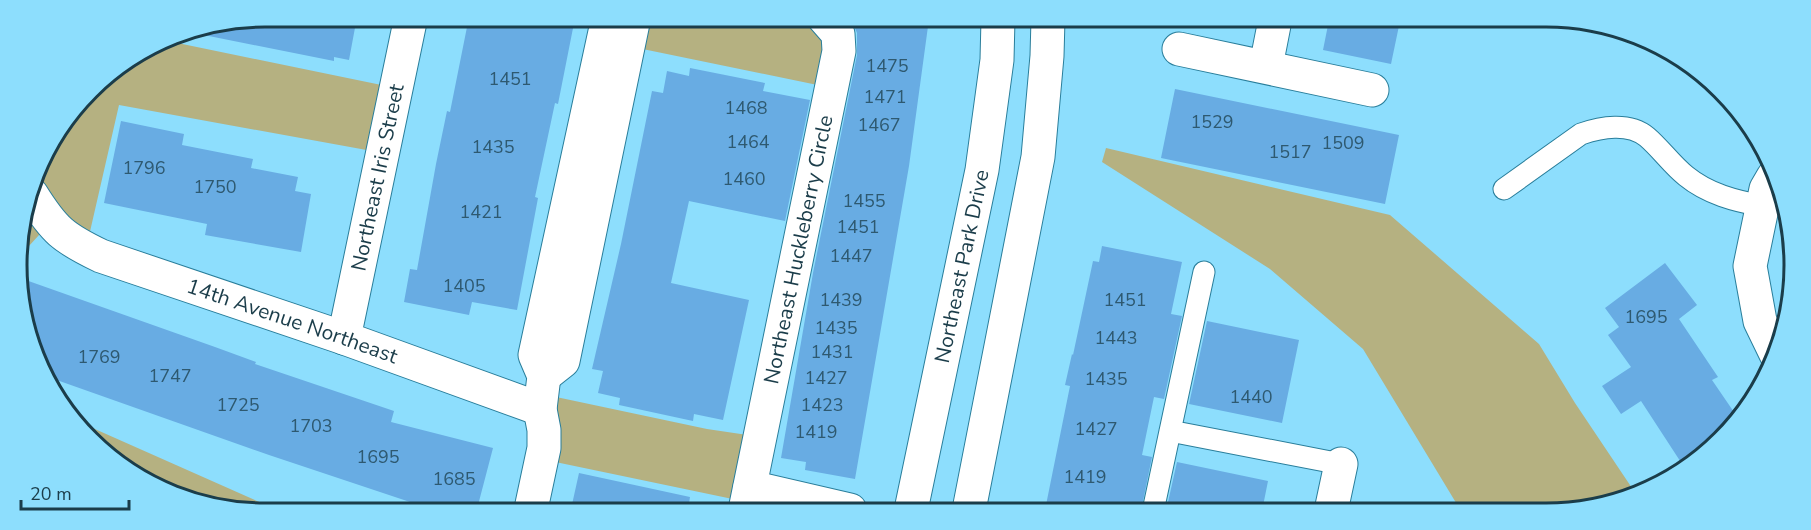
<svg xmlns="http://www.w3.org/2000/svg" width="1811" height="530" viewBox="0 0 1811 530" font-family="'Nunito Sans',sans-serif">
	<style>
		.green { fill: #b5b181 }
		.building { fill: #68ace3 }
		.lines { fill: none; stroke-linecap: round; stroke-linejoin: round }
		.service-casing { stroke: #297e9b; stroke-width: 23 }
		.minor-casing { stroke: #297e9b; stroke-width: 35 }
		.tertiary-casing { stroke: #297e9b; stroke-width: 35 }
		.service { stroke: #fff; stroke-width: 21 }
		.minor { stroke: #fff; stroke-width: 33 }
		.tertiary { stroke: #fff; stroke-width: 33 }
		.labels { text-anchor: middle; stroke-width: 5; stroke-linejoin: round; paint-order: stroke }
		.number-label { font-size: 18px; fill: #2e5970 }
		.street-label { font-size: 21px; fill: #1b3d4a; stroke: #8ddefd }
		.rim { fill: none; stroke: #1b3d4a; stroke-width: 3 }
	</style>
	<rect width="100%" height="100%" fill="#8ddefd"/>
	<path class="green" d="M634 18H824L832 88 628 46Z
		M163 40 396 88 383 153 119 105 86 249 50 223 18 258 17 248 42 155 101 78Z
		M1106 148 1390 215 1539 344 1575 403 1636 494 1578 511H1461L1363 349 1270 269 1102 162Z
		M542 394 707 429 761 437 747 502 541 459Z
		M70 418 275 509H217L127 472Z"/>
	<path class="building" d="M265 16 357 17 349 60 334 57V61L189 32Z
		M469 17 575 18 558 104 555 103 535 197 538 198 517 310 472 302 469 315 404 302 410 269 417 270 436 164 447 111 450 112Z
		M851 19H929L909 166 855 479 805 470 806 462 781 458 813 273 857 55V33Z
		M1329 20 1400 21 1391 64 1323 50Z
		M690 68 765 83 763 91 810 100 785 221 689 201 671 283 749 300 723 420 694 414 693 421 619 405 620 398 598 393 603 371 592 369 621 244 652 91 663 93 667 71 689 76Z
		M1175 89 1399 135 1385 204 1161 158Z
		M121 121 184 134 182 145 253 159 251 168 298 177 295 191 311 194 301 252 205 235 207 224 104 203Z
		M1102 246 1182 262 1171 314 1182 316 1164 399 1154 397 1142 455 1152 457 1141 511 1045 510 1070 386 1065 385 1072 354 1073 355 1093 261 1099 262Z
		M1665 263 1697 305 1679 319 1718 377 1712 380 1738 418 1721 441 1684 467 1641 401 1621 414 1602 386 1631 367 1608 335 1619 327 1605 308Z
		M20 278 215 347 256 362 255 364 394 411 391 422 493 448 477 509H415L416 504 269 455 51 378 47 374 25 330Z
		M1207 321 1299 340 1282 423 1189 404Z
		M1177 462 1268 481 1262 511H1166Z
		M579 473 690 497 688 510 571 509Z"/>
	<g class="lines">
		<defs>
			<path id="service" d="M1504 189 1581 134C1601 127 1629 122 1647 137 1661 149 1672 165 1686 176 1708 194 1735 201 1763 206
				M1170 431 1341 464
				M1153 511 1204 272"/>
			<g id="minor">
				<path d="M1179 49 1372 90"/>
				<path d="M1266 66 1275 20"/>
				<path d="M1773 177 1766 189 1750 266 1760 321 1776 354"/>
				<path id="s1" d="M32 195C54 230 63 238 101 256L344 338 540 409"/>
				<path id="s2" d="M344 338 411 17"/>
				<path d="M544 376 563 361 634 18"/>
				<path d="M750 487 850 510"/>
				<path d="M531 509 544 448V430L540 409 544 376 535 355 608 18"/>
				<path id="s3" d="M745 510 839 51 838 34 824 18"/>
				<path d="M1331 511 1341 464"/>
			</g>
			<g id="tertiary">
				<path id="s4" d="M911 510 982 170 997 60 998 19"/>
				<path d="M969 510 1038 157 1047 56 1048 19"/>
			</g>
		</defs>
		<use href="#service" class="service-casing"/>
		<use href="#minor" class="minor-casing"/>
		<use href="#tertiary" class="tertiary-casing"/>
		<use href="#service" class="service"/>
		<use href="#minor" class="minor"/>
		<use href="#tertiary" class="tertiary"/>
	</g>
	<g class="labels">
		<g class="number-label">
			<text x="887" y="72">1475</text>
			<text x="510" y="85">1451</text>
			<text x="885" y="103">1471</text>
			<text x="746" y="114">1468</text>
			<text x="1212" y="128">1529</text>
			<text x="879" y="131">1467</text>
			<text x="748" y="148">1464</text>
			<text x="1343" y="149">1509</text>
			<text x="493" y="153">1435</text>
			<text x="1290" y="158">1517</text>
			<text x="144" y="174">1796</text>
			<text x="744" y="185">1460</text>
			<text x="215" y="193">1750</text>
			<text x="864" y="207">1455</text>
			<text x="481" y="218">1421</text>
			<text x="858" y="233">1451</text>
			<text x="851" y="262">1447</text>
			<text x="464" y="292">1405</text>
			<text x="841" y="306">1439</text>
			<text x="1125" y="306">1451</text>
			<text x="1646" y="323">1695</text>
			<text x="836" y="334">1435</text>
			<text x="1116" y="344">1443</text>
			<text x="832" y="358">1431</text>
			<text x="99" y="363">1769</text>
			<text x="170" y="382">1747</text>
			<text x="826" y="384">1427</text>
			<text x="1106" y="385">1435</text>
			<text x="1251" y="403">1440</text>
			<text x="238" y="411">1725</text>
			<text x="822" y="411">1423</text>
			<text x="311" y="432">1703</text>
			<text x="1096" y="435">1427</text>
			<text x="816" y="438">1419</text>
			<text x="378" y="463">1695</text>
			<text x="1085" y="483">1419</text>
			<text x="454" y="485">1685</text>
		</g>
		<g class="street-label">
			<text dy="7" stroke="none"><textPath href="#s2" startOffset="164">Northeast Iris Street</textPath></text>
			<text dy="7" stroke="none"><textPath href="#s3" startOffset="266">Northeast Huckleberry Circle</textPath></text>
			<text dy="7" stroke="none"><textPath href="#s4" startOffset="249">Northeast Park Drive</textPath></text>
			<text dy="7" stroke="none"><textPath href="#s1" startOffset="296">14th Avenue Northeast</textPath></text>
		</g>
	</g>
	<path d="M0 0H1811V530H0ZM265 27H1546A238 238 0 0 1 1784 265V265A238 238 0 0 1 1546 503H265A238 238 0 0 1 27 265V265A238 238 0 0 1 265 27Z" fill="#8ddefd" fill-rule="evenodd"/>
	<path class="rim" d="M265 27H1546A238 238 0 0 1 1784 265V265A238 238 0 0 1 1546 503H265A238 238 0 0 1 27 265V265A238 238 0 0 1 265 27Z"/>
	<path d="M21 500v9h108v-9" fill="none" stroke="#1b3d4a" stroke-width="3"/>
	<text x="30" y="500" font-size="18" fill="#1b3d4a" stroke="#8ddefd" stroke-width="4.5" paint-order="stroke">20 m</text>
</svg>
